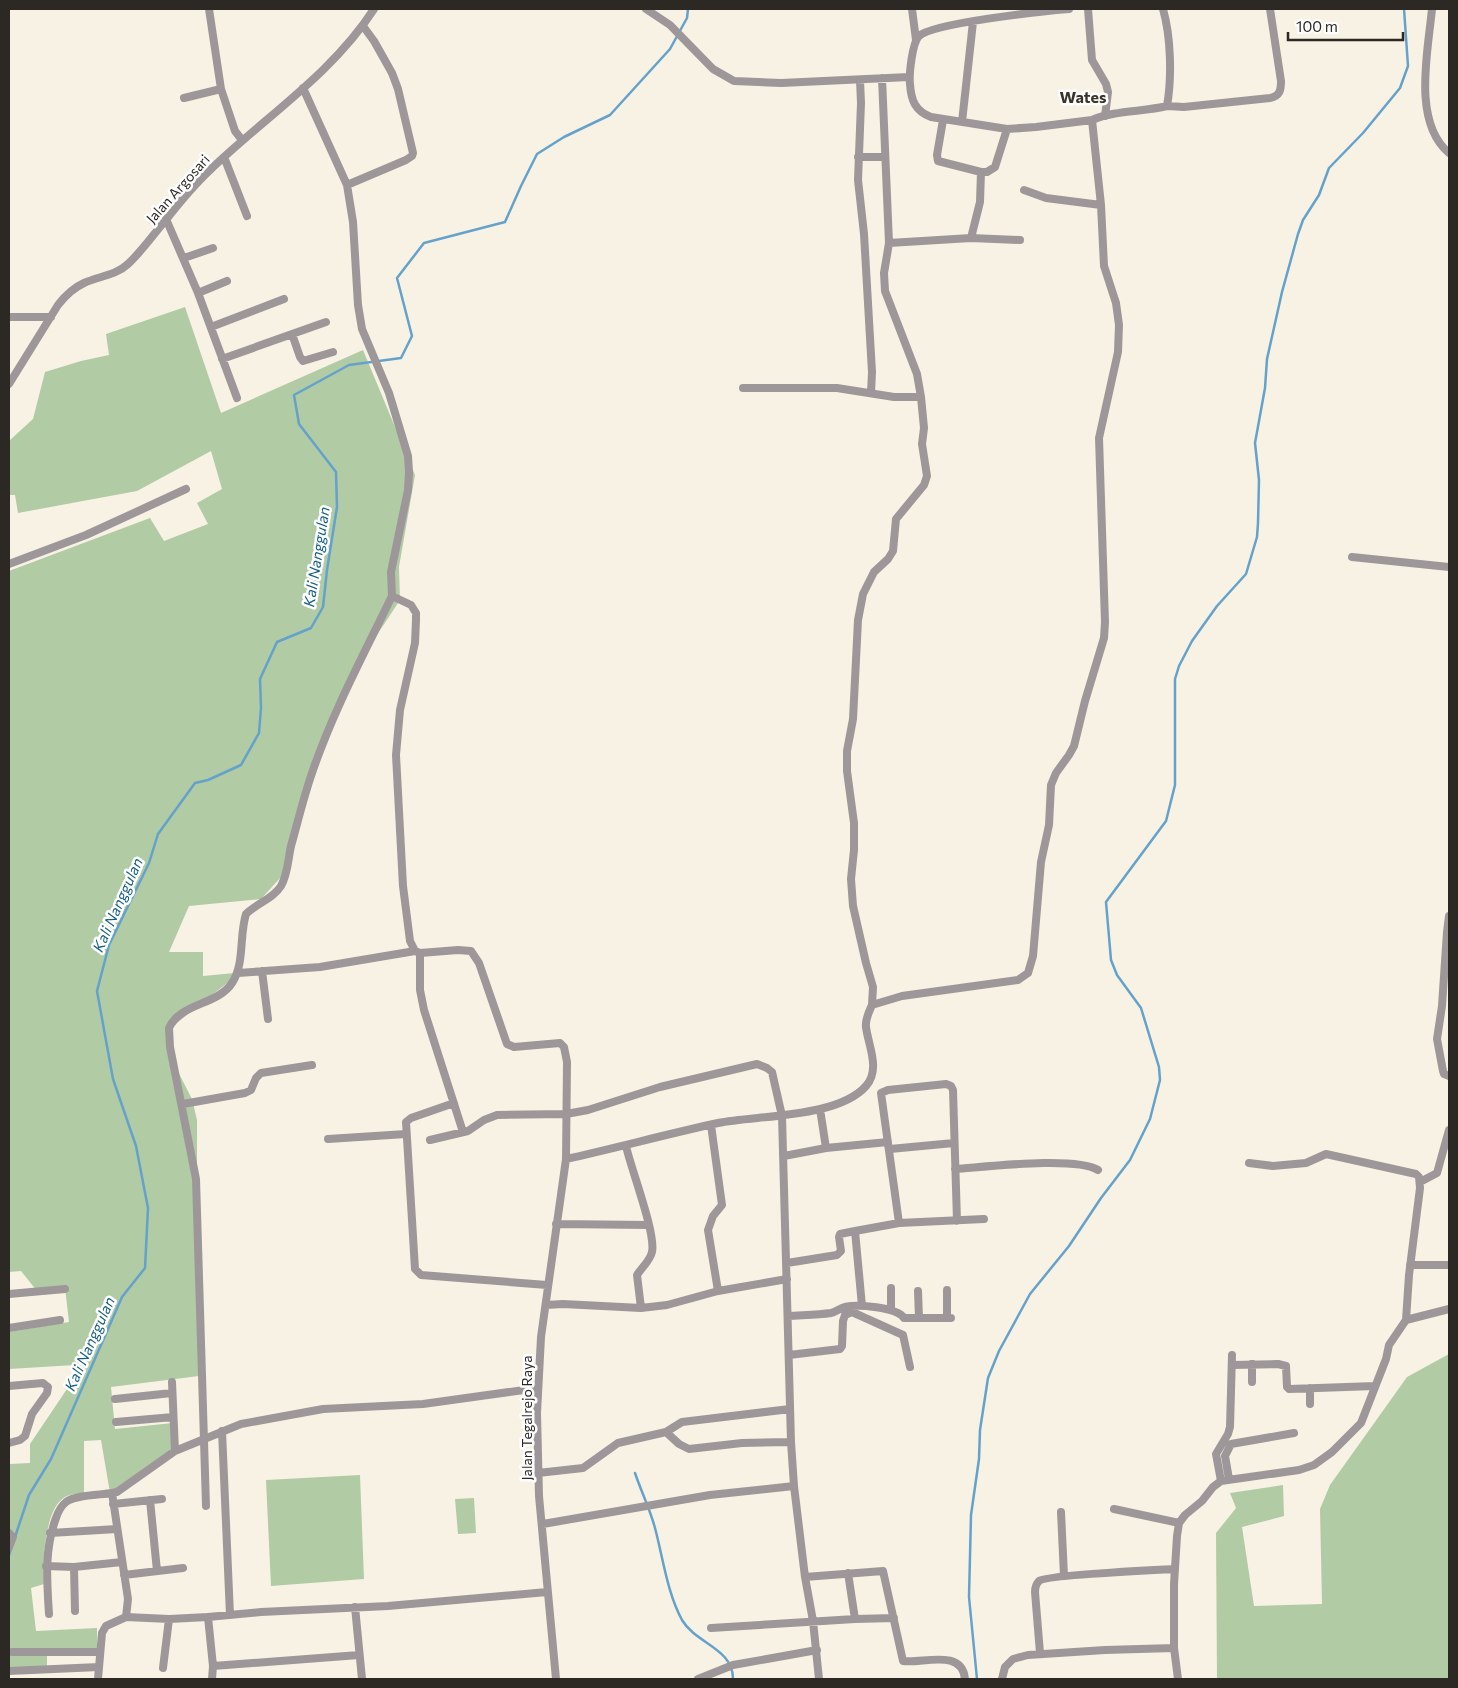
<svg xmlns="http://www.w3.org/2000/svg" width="1458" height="1688" viewBox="0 0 1458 1688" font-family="Commissioner,sans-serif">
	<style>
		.green { fill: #b1cba5 }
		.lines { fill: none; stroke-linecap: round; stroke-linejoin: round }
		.stream { stroke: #64a2cc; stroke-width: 2.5 }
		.minor { stroke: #9e9799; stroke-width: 8 }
		.labels { text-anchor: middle; stroke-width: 5; stroke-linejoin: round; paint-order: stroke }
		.street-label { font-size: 14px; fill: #2c2924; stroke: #fff }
		.water-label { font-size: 15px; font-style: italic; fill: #155e87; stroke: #fff }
		.quarter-label { font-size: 16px; font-weight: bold; fill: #3a352a; stroke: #fff }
	</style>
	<rect width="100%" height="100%" fill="#f8f2e4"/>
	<path class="green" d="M185 307 221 413 363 350 415 475 399 567 400 600 367 650 333 719 281 877 261 899 189 906 169 952H203V976L235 973 231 980 173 1026 169 1054 192 1099 197 1120V1305L199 1376 111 1387 115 1429 173 1423 175 1449 110 1493 101 1440 84 1441V1493C77 1494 70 1494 65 1497 44 1509 43 1562 44 1584L31 1588 36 1631 97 1628V1650L47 1652V1669L9 1670V1464L30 1463V1444L69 1386 75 1365 9 1369V1332L69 1322 65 1288 37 1291 21 1271 9 1272V571L150 518 164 541 208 524 197 503 222 489 211 451 137 491 18 513 15 495H9V441L33 419 45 372 81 361 109 355 106 334Z
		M1449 1354V1679H1217L1216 1533 1236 1508 1230 1493 1283 1485 1284 1516 1242 1527 1254 1606 1322 1604 1320 1509 1330 1485 1407 1377Z
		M360 1475 364 1579 271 1586 266 1480Z
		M474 1498 476 1533 458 1534 455 1499Z"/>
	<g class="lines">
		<path class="stream" d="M635 1473C641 1491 650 1509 655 1528 663 1558 667 1592 682 1620 696 1644 733 1648 733 1679
			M15 1537 29 1495 51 1459 122 1297 145 1268 148 1208 136 1146 113 1079 97 991 109 945 149 863 158 834 195 783 208 780 241 765 259 733 261 708 260 679 277 642 311 628 323 607 327 570 337 507 336 472 299 424 294 395 349 365 401 358 412 336 397 278 424 243 505 222 521 186 537 154 564 137 610 115 670 49 687 18 688 9
			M9 1555 11 1549
			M977 1679 969 1597 971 1515 979 1459 980 1430 988 1378 999 1351 1030 1294 1069 1246 1101 1198 1130 1160 1150 1119 1160 1080 1159 1067 1141 1008 1117 975 1111 960 1106 902 1166 821 1175 785V679L1179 666 1192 641 1217 606 1246 574 1257 537 1258 523 1259 480 1255 443 1265 388 1267 359 1282 292 1298 234 1303 220 1319 195 1329 168 1363 133 1400 88 1408 66 1404 9"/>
		<path class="minor" d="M209 9 221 89 235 131 242 140
			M646 9 670 25 713 69 734 81 781 83 909 77
			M912 9 916 40
			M1069 9C1044 11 933 23 919 36 912 43 909 75 910 84 911 100 915 111 931 117L1007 129 1036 127 1092 120
			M1088 9 1092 60 1106 84 1108 92 1105 116
			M1432 9C1428 51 1412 122 1449 153
			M363 26 374 41 392 73 398 89 413 153 412 156 406 160 347 185 353 222 358 305 362 329 389 393 408 456 409 472 408 490 391 572 392 596 411 605 416 613V620L415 643 400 710 396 755 403 886 410 941 415 951 420 953 458 950 471 951 479 963 507 1044 514 1047 560 1043 564 1047 567 1062 566 1159 541 1337 537 1413 539 1496 556 1679
			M860 80 861 103 858 180 864 234 872 372 871 393
			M303 88 347 185
			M184 98 221 89
			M1167 106 1184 107 1270 98C1280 96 1281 90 1281 81L1270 9
			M943 120 937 155 938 161 981 172H987L995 167 1007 129
			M962 122 973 22
			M224 157 247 216
			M858 157H884
			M1024 190 1046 198 1101 205
			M166 219 198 293 237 398
			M971 238 980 202 981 172
			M889 243 971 238 1020 240
			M184 258 213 248
			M198 293 227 281
			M9 317H51
			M211 327 284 299
			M292 334 300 357 303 361 333 352
			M222 359 326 322
			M9 384 58 305C65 296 73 288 84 283 99 276 115 276 128 264 142 251 153 235 165 221 179 203 194 185 210 170 265 117 332 74 374 9
			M743 388H837L894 397H921L917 374 885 291 884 273 889 243 882 78
			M1352 557 1449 567
			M9 564 86 535 186 489
			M1449 916 1447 932H1449
			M1447 932 1442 1006 1437 1039 1443 1071 1444 1074 1449 1076
			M420 953V990L424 1010 463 1132
			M262 971 268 1019
			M238 973 320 967 415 951
			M872 1005 873 987 866 963 853 906 851 879 854 850V823L847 771V751L853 719 858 620 863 594 874 572 888 559 893 551 896 519 924 485 927 476 922 444 924 428 921 397
			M454 1103 411 1118 406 1122 415 1269 421 1275 547 1285
			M183 1104 245 1093 251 1090 256 1078 261 1073 312 1065
			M820 1109 826 1148
			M711 1125 722 1205 713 1216 708 1230 718 1291
			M328 1139 406 1134
			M430 1140 468 1131 484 1120 497 1115 566 1114 588 1110 660 1087 757 1064 767 1068 772 1072 782 1116 791 1442 794 1486 805 1577 813 1621 819 1679
			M626 1146C631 1169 656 1233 652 1252 650 1261 642 1267 637 1275L641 1308
			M890 1149 954 1143
			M784 1156 826 1148 888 1142
			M566 1159C616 1148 667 1134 718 1123 758 1115 838 1118 866 1086 881 1069 868 1045 866 1027 865 1019 869 1012 872 1005L902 996 1018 980 1028 973 1033 956 1041 862 1049 825 1051 785 1056 773 1069 755 1074 746 1085 701 1104 638 1105 622 1099 438 1118 352 1119 325 1116 303 1104 266 1101 205 1092 120C1115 110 1143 112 1167 106 1172 77 1171 37 1163 9
			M1249 1163 1273 1166 1306 1163 1326 1154 1416 1174 1419 1177 1420 1188 1409 1275 1406 1320
			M955 1169C985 1167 1075 1156 1098 1170
			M1420 1182 1437 1173 1449 1130
			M899 1223 881 1093 888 1090 946 1084 951 1086 953 1090 957 1221
			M556 1224 648 1225
			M787 1263 837 1255 841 1251 839 1237 840 1234 855 1231
			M1410 1265H1449
			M891 1288V1310
			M918 1291 919 1318
			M9 1294 65 1289
			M546 1305 563 1304 641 1308 667 1305 718 1291 787 1279
			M862 1306 855 1231 899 1223 984 1219
			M788 1316C802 1315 817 1315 831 1313 836 1312 840 1308 845 1307 857 1304 897 1307 904 1318H951
			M947 1318V1290
			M9 1328 60 1320
			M789 1355 840 1349 842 1346 843 1321 845 1315 852 1312 903 1335 910 1367
			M1252 1364V1382
			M1232 1365 1278 1364 1286 1366 1287 1387 1289 1389 1375 1386
			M172 1382 175 1451
			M9 1386 43 1383 48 1387 47 1393 32 1414 25 1436 20 1440 9 1443
			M1310 1388V1404
			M115 1399 172 1393
			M116 1422 173 1417
			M222 1431 230 1615
			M666 1432 682 1422 790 1409
			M538 1473 583 1468 618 1443 666 1432 679 1444 689 1449 742 1443 791 1442
			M1229 1479 1225 1456 1231 1444 1294 1433
			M1221 1481 1216 1454 1228 1434 1230 1427 1232 1355
			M150 1500 157 1571
			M113 1504 162 1499
			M206 1506 196 1179 170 1047 169 1028C180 1003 218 1005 232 983 245 963 239 936 246 914 257 903 273 899 281 886 288 874 288 859 291 846 298 821 304 796 312 773 333 711 364 654 392 596
			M1114 1509 1179 1523
			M1061 1512 1064 1576
			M543 1524 710 1495 794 1486
			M9 1533 13 1537 9 1547
			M50 1533 117 1529
			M46 1566 74 1567 122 1562
			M74 1567 75 1611
			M848 1573 855 1619
			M124 1575 183 1568
			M805 1577 883 1571 903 1661C922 1664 962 1648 965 1679
			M355 1607 362 1679
			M49 1614C47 1581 44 1550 56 1518 58 1512 61 1506 66 1502 75 1495 100 1495 112 1493
			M126 1617 128 1599 112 1493 117 1492 175 1451 241 1424 323 1409 423 1404 538 1388
			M208 1617 213 1666 212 1679
			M711 1628 855 1619 894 1618
			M12 1652H100
			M1040 1653 1035 1592C1035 1589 1036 1584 1039 1581 1045 1575 1158 1570 1175 1569
			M213 1666 359 1655
			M163 1668 169 1619
			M9 1671 99 1667
			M98 1679 102 1633 106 1626 126 1617 169 1619 208 1617 261 1612 388 1606 547 1592
			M698 1679 733 1665 817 1650
			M1002 1679 1005 1667 1013 1659 1028 1655 1105 1650 1174 1648
			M1178 1679 1174 1648V1584L1177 1536 1179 1523 1185 1515 1202 1501 1213 1487 1221 1481 1299 1470 1314 1465 1332 1452 1361 1423 1386 1359 1389 1345 1406 1320 1449 1309"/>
	</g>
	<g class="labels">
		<g class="street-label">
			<text transform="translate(178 189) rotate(-48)" y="5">Jalan Argosari</text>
			<text transform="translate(527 1418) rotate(-90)" y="5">Jalan Tegalrejo Raya</text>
		</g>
		<g class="water-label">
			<text transform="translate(317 557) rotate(-81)" y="5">Kali Nanggulan</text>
			<text transform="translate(118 905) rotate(-66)" y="5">Kali Nanggulan</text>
			<text transform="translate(90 1344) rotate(-66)" y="5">Kali Nanggulan</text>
		</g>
		<g class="quarter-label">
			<text x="1083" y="103">Wates</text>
		</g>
	</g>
	<rect width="1458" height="1688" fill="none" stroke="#2c2924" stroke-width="20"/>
	<path d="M1288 32v8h115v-8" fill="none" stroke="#2c2924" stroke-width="2.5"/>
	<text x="1296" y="32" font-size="15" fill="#2c2924" stroke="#ffffff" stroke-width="4" paint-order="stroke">100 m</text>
</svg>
